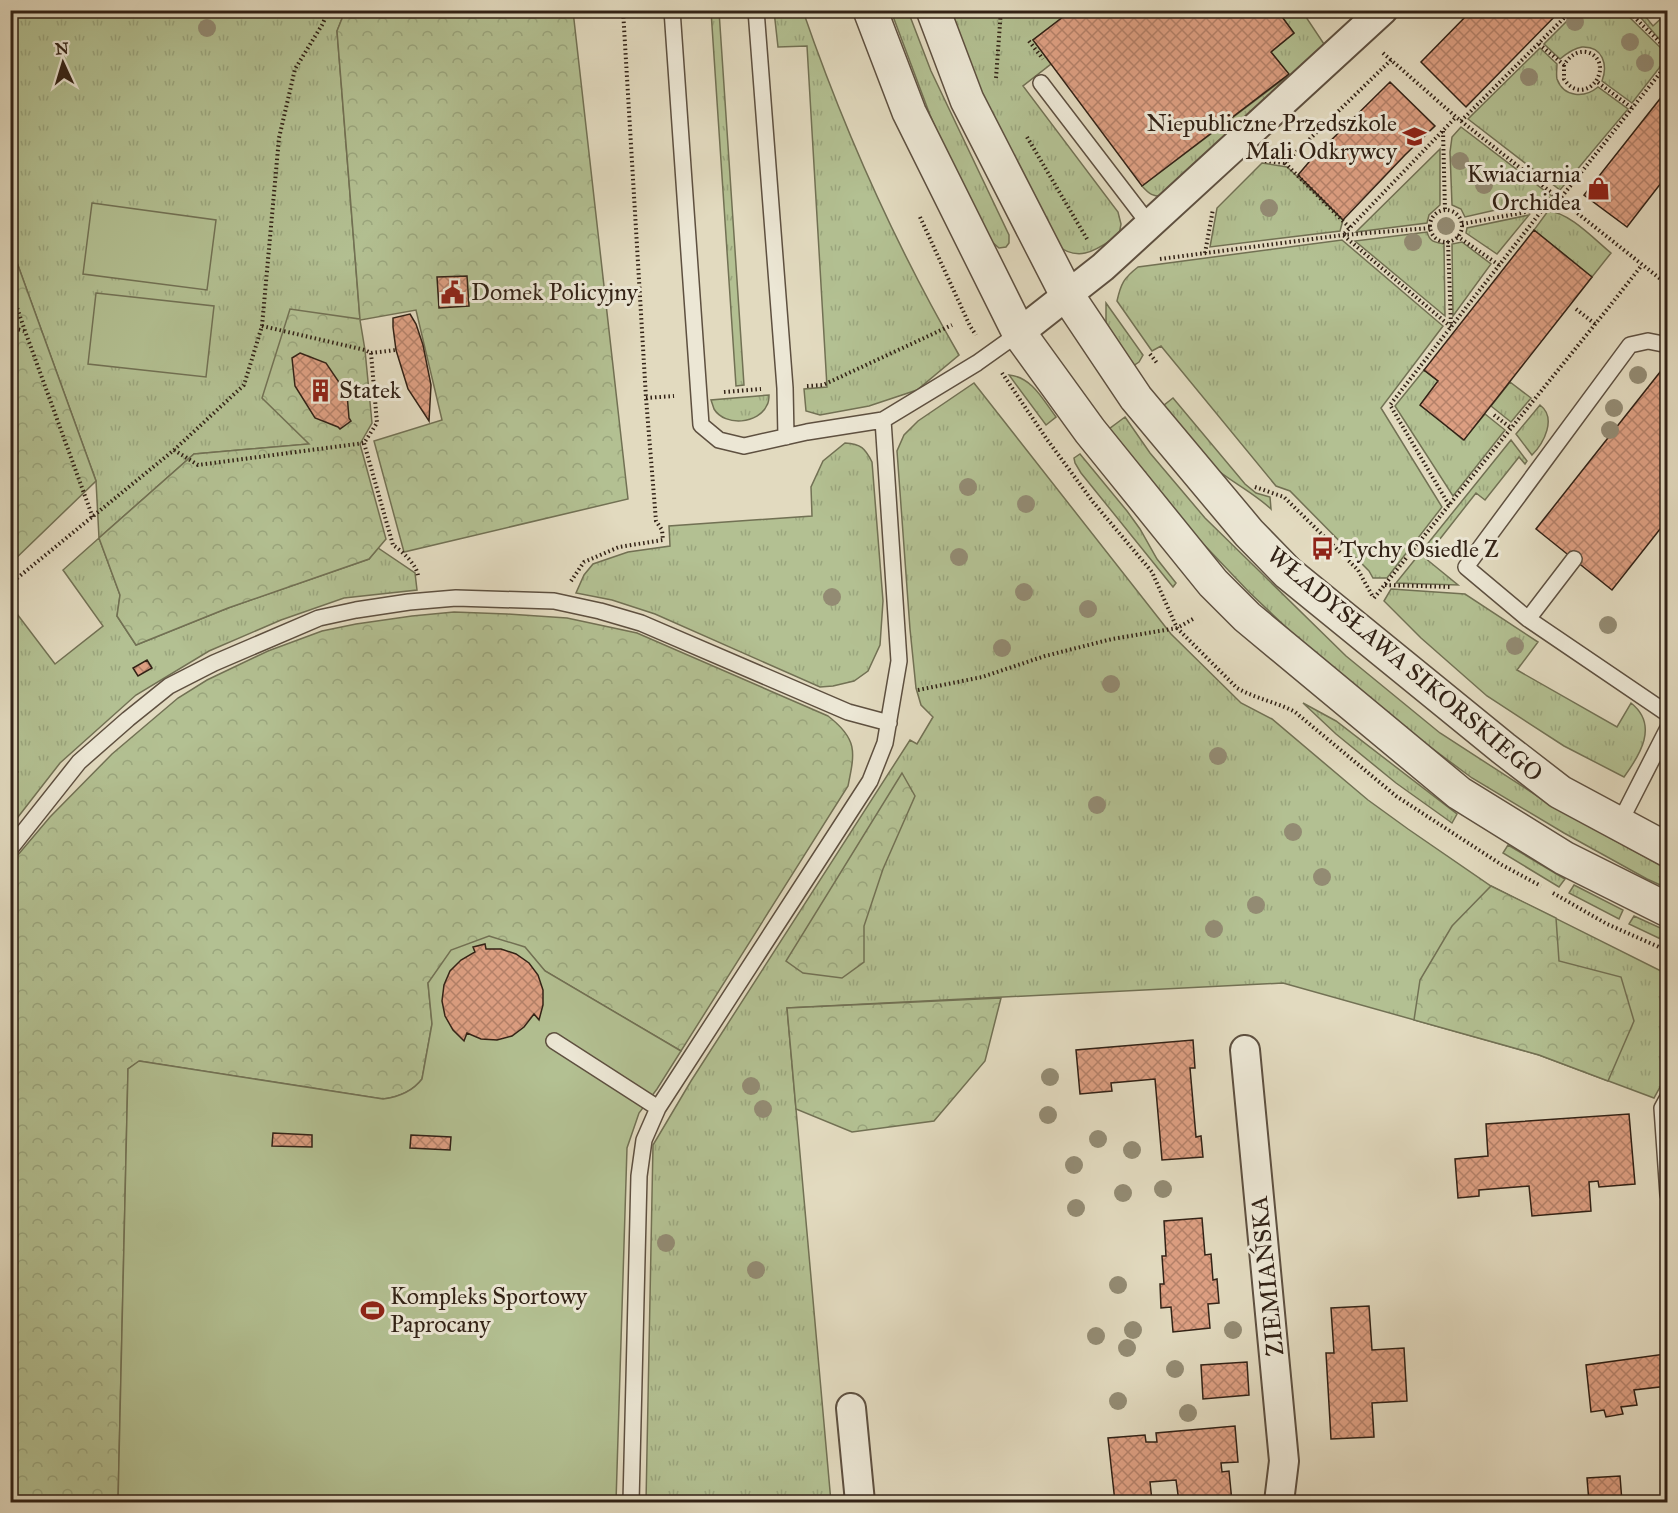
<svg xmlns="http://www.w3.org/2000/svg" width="1678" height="1513" viewBox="0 0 1678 1513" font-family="'IM FELL Great Primer',serif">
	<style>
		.grass { fill: url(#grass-tufts); stroke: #727154; stroke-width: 1.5 }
		.forest { fill: url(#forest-crowns); stroke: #727154; stroke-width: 1.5 }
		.pitch { fill: #b3c092; stroke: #727154; stroke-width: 1.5 }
		.building { fill: url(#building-cross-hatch); stroke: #322216; stroke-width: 1.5 }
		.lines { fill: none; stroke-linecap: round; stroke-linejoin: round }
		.service-casing { stroke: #5e5040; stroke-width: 18 }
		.minor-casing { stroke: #5e5040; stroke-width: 32 }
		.tertiary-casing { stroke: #5e5040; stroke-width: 36 }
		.path { stroke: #322216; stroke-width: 4; stroke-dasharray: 1.5 3; stroke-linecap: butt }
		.service { stroke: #ece7d5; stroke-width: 15 }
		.minor { stroke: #ece7d5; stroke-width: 28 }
		.tertiary { stroke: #ece7d5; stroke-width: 33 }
		.tree { fill: #938b73 }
		.labels { text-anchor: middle; stroke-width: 6; stroke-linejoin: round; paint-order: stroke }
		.poi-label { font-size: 24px; fill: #322216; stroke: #ece7d5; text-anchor: start }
		.street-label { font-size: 24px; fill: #322216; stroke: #ece7d5 }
	</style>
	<defs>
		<pattern id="grass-tufts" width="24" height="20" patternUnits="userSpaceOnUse" patternTransform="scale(1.5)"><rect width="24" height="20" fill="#b3c092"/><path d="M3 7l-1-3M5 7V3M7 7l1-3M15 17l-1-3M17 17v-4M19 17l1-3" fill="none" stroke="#9aa57d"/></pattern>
		<pattern id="forest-crowns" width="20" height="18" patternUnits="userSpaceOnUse" patternTransform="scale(1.5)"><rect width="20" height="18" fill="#b3c092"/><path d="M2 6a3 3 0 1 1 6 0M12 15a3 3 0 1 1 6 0" fill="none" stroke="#9aa57d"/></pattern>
		<pattern id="building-cross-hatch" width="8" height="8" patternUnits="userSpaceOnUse" patternTransform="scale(1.5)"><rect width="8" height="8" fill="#dd9f82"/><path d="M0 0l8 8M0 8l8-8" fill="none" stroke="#b48169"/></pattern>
	</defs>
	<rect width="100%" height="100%" fill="#e2dabf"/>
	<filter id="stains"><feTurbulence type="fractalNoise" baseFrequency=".00333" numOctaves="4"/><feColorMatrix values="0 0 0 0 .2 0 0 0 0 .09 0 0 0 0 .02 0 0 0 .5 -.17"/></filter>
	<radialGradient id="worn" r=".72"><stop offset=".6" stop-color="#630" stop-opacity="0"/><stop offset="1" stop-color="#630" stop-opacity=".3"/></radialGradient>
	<path class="grass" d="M11 11H345L337 31 360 320 309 444 194 454 99 538 120 595 117 616 136 645 228 608 369 559 378 548 415 573 417 590 344 598 281 620 209 651 136 695 60 763 11 826V781L18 772 10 766 11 606 55 664 103 626 63 570 99 538 96 481 11 246Z
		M711 11H719L744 385 736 386Z
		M774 11H803C844 130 896 246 959 355L917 390 869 406 820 415 806 411 804 389 827 387 807 46 778 47Z
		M891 11H908L931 71 1009 235V243L1006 247 999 248 991 241 957 178 930 115Z
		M948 11H1072L1033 40 1051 64 1023 86 1118 212 1121 224 1119 235C1097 249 1080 264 1055 244 1017 168 975 92 948 11Z
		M1277 11H1302L1324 44 1325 52 1164 196C1153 197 1149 194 1142 186L1289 75 1271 52 1294 33Z
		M1577 11H1623L1667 54V58L1632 103 1602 81C1608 65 1603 46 1582 47 1574 48 1566 54 1560 59L1544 44Z
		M1635 11H1641L1653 26 1667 13V48Z
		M1540 48 1557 64C1557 68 1556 75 1557 79 1564 98 1585 98 1598 87L1628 109 1560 190 1468 119Z
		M1461 127 1553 197 1465 217 1461 209 1452 205 1450 152 1452 137Z
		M1440 149V205L1429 215 1427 223 1356 232Z
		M1262 163 1287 167 1343 220 1340 231 1210 247 1217 208Z
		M1548 211C1569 212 1595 240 1611 253L1592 277 1534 230Z
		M1529 215 1497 254 1466 233 1467 228Z
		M1427 232C1430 242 1434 242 1444 244L1445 316 1355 241Z
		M1342 240 1443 326 1381 408 1442 507 1387 578H1373L1369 571 1290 491 1276 486 1161 346 1152 351 1117 301C1121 283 1124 278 1138 267Z
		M1462 242 1491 264 1453 316 1452 244Z
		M1106 303 1143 355 1139 362 1133 366 1106 324Z
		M1424 370 1438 381 1421 404 1463 440 1485 414 1505 430 1453 496 1395 406Z
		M1009 375C1032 377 1043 400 1056 417L1046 425Z
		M1510 382 1531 398 1511 422 1491 406Z
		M974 383 1171 634 1241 703 1272 719 1368 800 1408 829 1491 886 1667 974V1074L1654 1098 1539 1055 1283 983 787 1008 831 1502H646L653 1145 691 1081 910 740 917 744 933 717 921 705 916 688 910 629 897 451 904 435 918 421Z
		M769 395C769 398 769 402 767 405 759 424 725 427 714 409 714 409 711 400 711 400Z
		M1173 398 1245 484 1256 493 1270 497 1271 509C1251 490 1223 478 1203 458 1188 443 1176 423 1163 406Z
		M1540 405C1557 418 1544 443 1532 455L1516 434Z
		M1125 417 1150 453 1205 518 1346 656 1440 733 1556 808 1667 869V888L1647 879 1564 833 1472 778 1383 712 1311 651 1249 592 1171 510 1109 429Z
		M1511 440 1527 461 1525 464 1519 457 1485 500 1476 493 1425 558 1458 585 1396 583Z
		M845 443C861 444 865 448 872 462L883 601 880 645 868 671 854 681 833 686 820 687 655 614 612 600 576 593 584 575 593 564 628 552 670 546 669 526 812 516 811 487 823 461Z
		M1080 454 1127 511 1140 529 1157 559 1176 583 1173 587 1081 473 1075 463 1074 458Z
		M1391 589 1465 594 1538 642 1517 670 1617 727 1631 703C1659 725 1640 755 1624 777L1564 746 1487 696 1421 638 1384 601Z
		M1303 703 1336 721 1457 814 1452 823 1396 783 1336 734Z
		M1508 845 1565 879 1559 887 1503 853Z
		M1574 885 1623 910 1619 919 1569 893Z
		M1634 916 1667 931V942L1629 924Z"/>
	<path class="forest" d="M345 11H573L628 499 404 552 374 441 442 420 416 310 360 320 365 350 372 423 360 444 386 539 369 559 228 608 136 645 117 616 120 595 99 538 194 454 309 444 262 398 290 309 360 319 337 31Z
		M11 246 96 481 11 563H10Z
		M454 612 507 614 567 618 637 633 828 716C858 739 855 752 848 786L681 1051 545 971 525 948 428 983 432 1024 422 1079C413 1091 398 1097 383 1099L140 1061 128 1069 118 1502H11L10 865 17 856 50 817 112 754 178 698 207 680 268 651 322 631 356 624 412 616Z
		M902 773 915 796 883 869 864 926V962L842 978 803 973 786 961Z
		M1491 886 1556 918 1559 961 1621 977 1634 1021 1608 1081 1539 1055 1414 1020 1420 980 1452 926Z
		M1001 998 985 1061 934 1121 852 1132 796 1109 787 1008Z"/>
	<path class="pitch" d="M92 203 216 220 207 290 83 274Z
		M96 293 214 306 206 377 88 364Z
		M489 936 525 947 545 971 681 1051 657 1089 639 1113 627 1148 616 1502H118L128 1069 139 1061 383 1099C398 1097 413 1091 422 1079L432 1024 428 983 451 950Z"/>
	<path class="building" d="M1072 10H1277L1294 33 1271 52 1289 74 1142 186 1033 40Z
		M1472 10H1561L1466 107 1421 62Z
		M1390 82 1435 126 1405 155 1343 220 1298 175 1309 162Z
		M1667 90 1668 174 1627 227 1584 195Z
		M1534 230 1592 277 1464 440 1420 405 1438 381 1424 370Z
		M467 276 469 306 439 308 437 277Z
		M410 314 416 324 423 345 431 385 429 421 408 389 396 350 393 327V318Z
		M300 353 326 363 347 394 349 418 351 421 340 429 338 427 315 418 295 386 292 358Z
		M1668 362V519L1612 590 1536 529Z
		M147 660 152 668 138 676 133 668Z
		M485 944 486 949H501L516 954 529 963 538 975 543 990V1005L539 1020 534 1014 524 1027 512 1036 497 1040 481 1039 467 1033 464 1041 453 1030 445 1016 442 1001 444 985 450 971 461 960 475 952 473 947Z
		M1193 1040 1195 1068H1190L1196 1137 1201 1136 1203 1157 1162 1160 1155 1079 1111 1083 1112 1091 1080 1094 1076 1050Z
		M1629 1114 1635 1184 1599 1187 1598 1181 1589 1182 1591 1211 1532 1216 1529 1186 1479 1190V1196L1458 1198 1455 1159 1488 1156 1486 1124Z
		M273 1133 312 1135V1147L272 1146Z
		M411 1135 451 1137 450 1150 410 1148Z
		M1202 1218 1205 1255 1211 1254 1213 1280 1217 1279 1219 1303 1208 1304 1210 1328 1173 1332 1171 1307 1161 1308 1160 1284H1164L1162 1256H1166L1164 1221Z
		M1369 1306 1372 1350 1404 1348 1407 1401 1372 1403 1374 1437 1331 1439 1326 1353H1334L1331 1308Z
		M1665 1354 1668 1386 1634 1390 1637 1405 1621 1407 1623 1414 1606 1417 1604 1410 1591 1412 1586 1365Z
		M1247 1362 1249 1395 1203 1399 1201 1365Z
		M1235 1426 1238 1462 1221 1463 1222 1472 1229 1471 1232 1502H1179L1176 1480 1150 1482 1152 1501 1115 1502 1108 1438 1145 1435 1146 1442H1157L1156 1433Z
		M1620 1476 1622 1502H1589L1587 1478Z"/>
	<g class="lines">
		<defs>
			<path id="service" d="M672 10 701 425 719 440 744 446 807 432 883 420
				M756 10 785 388 786 437
				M1041 83 1149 224
				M1668 345 1648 341 1630 345 1466 567 1528 619 1668 714
				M1528 619 1574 559
				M1619 824 1668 728
				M10 849 79 762 128 719 169 686 214 663 319 618 356 610 409 602 456 598 554 601 600 611 641 623 848 712 889 723
				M554 1041 658 1108
				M1668 1097 1662 1108 1668 1195
				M631 1502 639 1176 644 1140 658 1108 870 781 885 743 899 661 883 420 977 363 1019 333"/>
			<path id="minor" d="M1019 333 1103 267 1383 10
				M1245 1050 1284 1461 1279 1502
				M851 1408 860 1502"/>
			<path id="tertiary" d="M870 10 909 112 1019 333 1090 431 1213 583 1247 617 1459 793 1564 858 1668 910
				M933 10 967 100 1067 295 1136 398 1249 533 1288 573 1503 748 1560 792 1668 850"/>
		</defs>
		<use href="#service" class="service-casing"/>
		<use href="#minor" class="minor-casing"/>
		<use href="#tertiary" class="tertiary-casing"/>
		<path class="path" d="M1627 10 1668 50
			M1029 41 1043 59
			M1539 44 1564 65C1580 38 1611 57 1596 81L1632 108
			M1383 53 1456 117 1668 285
			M1564 65V79C1572 92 1586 94 1596 81
			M996 78 1001 10
			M1461 121 1572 10
			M1443 131 1445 210
			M1027 137 1087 239
			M1265 161 1285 163 1391 60
			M1285 163 1350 228
			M1430 226a16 16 0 1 1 32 0a16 16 0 1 1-32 0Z
			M920 217 970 326 976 335
			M1462 224 1542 209
			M1457 236 1499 265
			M1448 241 1451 326
			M1205 253 1213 209
			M1160 259 1343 235 1430 228
			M10 287 25 331 93 518
			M1576 309 1595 324
			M262 326 365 350 371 353 396 350
			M10 327 24 331
			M1451 327 1343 235 1456 117
			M371 353 377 423 364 443 393 545C402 551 417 565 418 576
			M1150 354 1157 363
			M1002 373 1046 438 1093 502 1152 572 1177 628 1237 688C1256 699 1277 702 1295 712L1396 796 1502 865 1541 886
			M807 386 823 385 952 325
			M724 392 761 389
			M646 398 674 396
			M1494 415 1511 428
			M174 450 198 465 364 443
			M1255 487 1284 497 1358 570 1373 597
			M1449 505 1390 405 1543 209 1560 199 1668 63
			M571 581 584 562 619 547 663 540 662 530 656 521 646 398 623 10
			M10 584 174 450 244 385 262 326 279 138 295 69 322 25 329 10
			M1385 585 1452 587
			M1374 598 1609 307 1642 265
			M918 690 982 677 1045 656 1112 639 1177 628 1193 619
			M1553 893 1607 924 1668 951"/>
		<use href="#service" class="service"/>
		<use href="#minor" class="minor"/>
		<use href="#tertiary" class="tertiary"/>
	</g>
	<g class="tree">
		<circle cx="1575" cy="22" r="9"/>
		<circle cx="207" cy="28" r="9"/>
		<circle cx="1630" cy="42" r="9"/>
		<circle cx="1645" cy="63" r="9"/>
		<circle cx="1529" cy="77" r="9"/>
		<circle cx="1460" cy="161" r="9"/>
		<circle cx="1484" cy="185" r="9"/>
		<circle cx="1269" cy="208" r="9"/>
		<circle cx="1446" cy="226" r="9"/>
		<circle cx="1413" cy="242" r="9"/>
		<circle cx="1638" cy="375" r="9"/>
		<circle cx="1614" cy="408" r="9"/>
		<circle cx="1610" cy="430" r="9"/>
		<circle cx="968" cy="487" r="9"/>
		<circle cx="1026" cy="504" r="9"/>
		<circle cx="959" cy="557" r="9"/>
		<circle cx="1024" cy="592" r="9"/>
		<circle cx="832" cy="597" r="9"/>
		<circle cx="1088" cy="609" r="9"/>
		<circle cx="1608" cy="625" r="9"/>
		<circle cx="1515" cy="646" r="9"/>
		<circle cx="1002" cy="648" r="9"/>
		<circle cx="1111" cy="684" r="9"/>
		<circle cx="1218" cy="756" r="9"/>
		<circle cx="1097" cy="805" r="9"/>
		<circle cx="1293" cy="832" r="9"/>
		<circle cx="1322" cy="877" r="9"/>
		<circle cx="1256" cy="905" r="9"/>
		<circle cx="1214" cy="929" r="9"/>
		<circle cx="1050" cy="1077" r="9"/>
		<circle cx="751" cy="1086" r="9"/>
		<circle cx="763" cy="1109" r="9"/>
		<circle cx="1048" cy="1115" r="9"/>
		<circle cx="1098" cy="1139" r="9"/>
		<circle cx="1132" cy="1150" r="9"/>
		<circle cx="1074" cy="1165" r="9"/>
		<circle cx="1163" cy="1189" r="9"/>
		<circle cx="1123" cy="1193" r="9"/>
		<circle cx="1076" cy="1208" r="9"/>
		<circle cx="666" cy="1243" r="9"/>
		<circle cx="756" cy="1270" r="9"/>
		<circle cx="1118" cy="1285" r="9"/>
		<circle cx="1133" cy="1330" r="9"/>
		<circle cx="1233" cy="1330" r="9"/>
		<circle cx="1096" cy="1336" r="9"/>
		<circle cx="1127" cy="1348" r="9"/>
		<circle cx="1175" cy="1369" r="9"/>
		<circle cx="1118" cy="1401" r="9"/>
		<circle cx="1188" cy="1413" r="9"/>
	</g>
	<defs>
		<symbol id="school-bare" viewBox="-9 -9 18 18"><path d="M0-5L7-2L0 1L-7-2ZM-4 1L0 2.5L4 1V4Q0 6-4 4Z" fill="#8f2418" stroke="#ece7d5" stroke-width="2.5" paint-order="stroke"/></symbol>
		<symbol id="shop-bare" viewBox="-9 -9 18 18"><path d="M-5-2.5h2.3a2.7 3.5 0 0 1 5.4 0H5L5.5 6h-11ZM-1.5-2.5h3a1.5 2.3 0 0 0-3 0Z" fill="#8f2418" stroke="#ece7d5" stroke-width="2.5" paint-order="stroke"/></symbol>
		<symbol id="civic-bare" viewBox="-9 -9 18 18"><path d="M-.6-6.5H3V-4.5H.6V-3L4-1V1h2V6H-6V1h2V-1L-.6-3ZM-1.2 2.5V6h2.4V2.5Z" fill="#8f2418" stroke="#ece7d5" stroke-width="2.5" paint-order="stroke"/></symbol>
		<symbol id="building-bare" viewBox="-9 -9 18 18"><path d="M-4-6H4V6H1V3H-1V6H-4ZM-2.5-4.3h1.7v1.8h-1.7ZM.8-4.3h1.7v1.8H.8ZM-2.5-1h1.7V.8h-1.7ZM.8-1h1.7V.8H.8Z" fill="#8f2418" stroke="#ece7d5" stroke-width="2.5" paint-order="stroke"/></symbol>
		<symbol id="bus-bare" viewBox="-9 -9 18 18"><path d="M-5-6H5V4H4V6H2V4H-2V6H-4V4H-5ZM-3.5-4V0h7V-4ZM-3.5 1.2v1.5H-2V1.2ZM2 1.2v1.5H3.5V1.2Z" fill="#8f2418" stroke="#ece7d5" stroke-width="2.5" paint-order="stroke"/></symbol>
		<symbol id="stadium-bare" viewBox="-9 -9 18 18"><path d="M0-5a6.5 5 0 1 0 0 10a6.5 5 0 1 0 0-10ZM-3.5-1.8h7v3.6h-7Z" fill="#8f2418" stroke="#ece7d5" stroke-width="2.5" paint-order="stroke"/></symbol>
	</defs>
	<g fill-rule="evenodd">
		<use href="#school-bare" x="1398" y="120" width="33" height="33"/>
		<use href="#shop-bare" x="1582" y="172" width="33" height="33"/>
		<use href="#civic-bare" x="436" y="276" width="33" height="33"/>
		<use href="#building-bare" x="304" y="374" width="33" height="33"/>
		<use href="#bus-bare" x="1306" y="532" width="33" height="33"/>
		<use href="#stadium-bare" x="356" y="1294" width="33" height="33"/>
	</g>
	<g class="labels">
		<g class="poi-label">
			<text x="1397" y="131" text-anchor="end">Niepubliczne Przedszkole<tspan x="1397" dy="28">Mali Odkrywcy</tspan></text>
			<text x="1581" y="182" text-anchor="end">Kwiaciarnia<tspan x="1581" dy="28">Orchidea</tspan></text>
			<text x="471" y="300">Domek Policyjny</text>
			<text x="339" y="398">Statek</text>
			<text x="1340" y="557">Tychy Osiedle Z</text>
			<text x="390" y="1304">Kompleks Sportowy<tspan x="390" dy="28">Paprocany</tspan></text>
		</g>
		<g class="street-label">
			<text transform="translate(1405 664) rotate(40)" y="8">WŁADYSŁAWA SIKORSKIEGO</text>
			<text transform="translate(1267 1276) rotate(-96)" y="8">ZIEMIAŃSKA</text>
		</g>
	</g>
	<rect width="1678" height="1513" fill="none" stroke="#e2dabf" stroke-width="36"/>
	<rect x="12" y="12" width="1654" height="1489" fill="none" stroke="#322216" stroke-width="3"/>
	<rect x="18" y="18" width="1642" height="1477" fill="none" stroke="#322216" stroke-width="1.5"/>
	<g transform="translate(63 63) rotate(356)" stroke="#ece7d5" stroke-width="4.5" paint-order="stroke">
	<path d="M0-4.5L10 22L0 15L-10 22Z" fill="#322216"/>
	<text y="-9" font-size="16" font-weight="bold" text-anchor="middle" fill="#322216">N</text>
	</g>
	<rect width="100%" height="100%" filter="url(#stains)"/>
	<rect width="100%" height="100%" fill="url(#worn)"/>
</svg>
